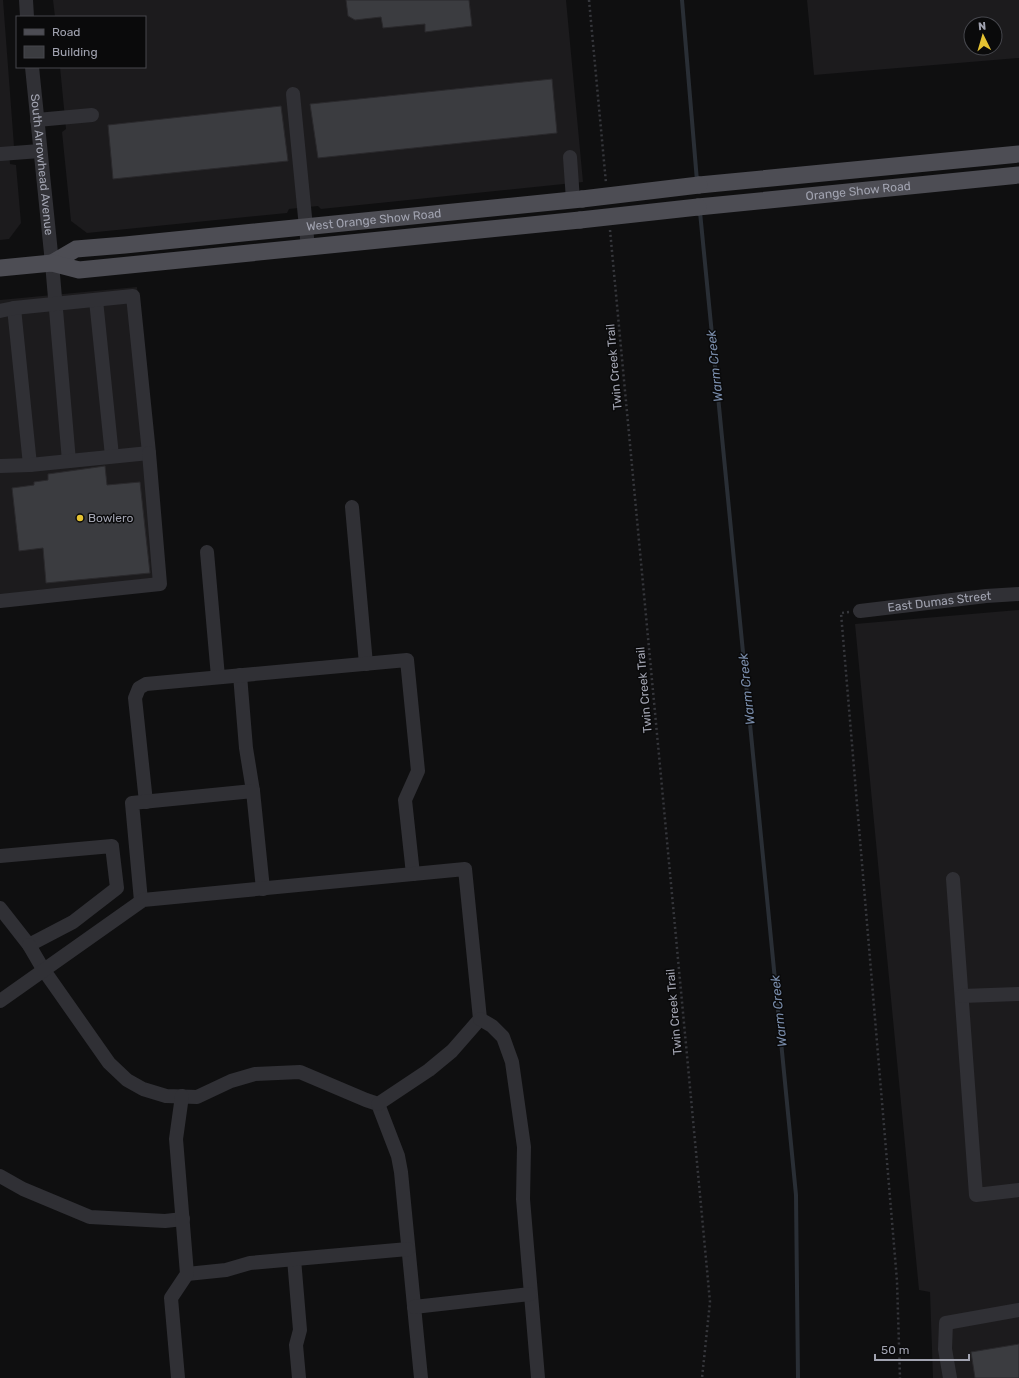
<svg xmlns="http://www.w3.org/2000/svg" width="1019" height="1378" viewBox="0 0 1019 1378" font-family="Rubik,sans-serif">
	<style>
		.built { fill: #1c1b1d; fill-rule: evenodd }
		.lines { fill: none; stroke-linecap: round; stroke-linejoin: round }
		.stream { stroke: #292e35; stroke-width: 4 }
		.building { fill: #3b3c40; stroke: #2a292c }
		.path { stroke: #36373c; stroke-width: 2.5; stroke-dasharray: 2 3; stroke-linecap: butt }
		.minor { stroke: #303035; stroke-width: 14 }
		.major { stroke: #4d4d54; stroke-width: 17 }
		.major-bridge { stroke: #4d4d54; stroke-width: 17 }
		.poi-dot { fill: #e5c332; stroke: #0a0a0b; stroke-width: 1.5 }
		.labels { text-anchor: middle; stroke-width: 3; stroke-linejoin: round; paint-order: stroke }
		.street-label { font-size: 12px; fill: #a1a3b0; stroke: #0a0a0b }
		.poi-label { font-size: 12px; fill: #a1a3b0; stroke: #0a0a0b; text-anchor: start }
		.water-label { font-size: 13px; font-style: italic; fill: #798caa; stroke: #0a0a0b }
	</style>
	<rect width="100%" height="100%" fill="#0f0f10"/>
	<path class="built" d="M0 0H3L14 146 9 148 10 164 16 165 21 223 9 239 0 240Z
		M53 0H566L583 182 321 209 318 206 289 209 287 213 87 233 71 221 62 132 66 129 60 67H145V17H55Z
		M807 0H1019V58L814 75ZM971 24H995V48H971Z
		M137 287 164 585 0 602V300Z
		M1019 610V1378H933L930 1292 919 1290 855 624Z"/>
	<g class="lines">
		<path class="stream" d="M682 0 697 181
			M700 212 796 1195 798 1378"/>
	</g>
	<path class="building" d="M346 0H469L472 26 425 32V24L383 28 381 17 355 20 348 16Z
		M552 79 557 133 318 158 310 104Z
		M281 106 288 161 113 179 108 125Z
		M105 466 107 485 140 482 150 573 46 583 43 548 19 551 12 488 34 485V482L48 480V474Z
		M1019 1344V1378H975L971 1352Z"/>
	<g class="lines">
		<path class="path" d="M589 0 606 183
			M610 230 710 1302 702 1378
			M849 612 841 613 897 1281 900 1378"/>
		<g class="minor">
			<path d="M26 0 27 17"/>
			<path id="s1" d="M32 67 52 263 69 461"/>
			<path d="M293 94 308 248"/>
			<path d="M37 120 92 115"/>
			<path d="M0 154 40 151"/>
			<path d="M570 157 573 200"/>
			<path d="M96 300 112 456"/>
			<path d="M14 308 30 465"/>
			<path d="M0 311 14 308 133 296 149 453 30 465 0 466"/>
			<path d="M352 507 366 664"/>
			<path d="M207 552 218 677"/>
			<path d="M0 601 160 584 149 453"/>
			<path id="s2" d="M860 611 986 596 1019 594"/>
			<path d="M240 675 246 748 253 791"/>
			<path d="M146 802 135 698 139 688 146 684 407 660 418 771 405 800 413 874"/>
			<path d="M0 856 112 846 117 888 73 922 29 945 0 908"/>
			<path d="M953 879 976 1195 1019 1190"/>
			<path d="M141 901 132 803 253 791 263 889"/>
			<path d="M29 945 43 969 109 1063 127 1080 143 1089 166 1096 197 1097 231 1081 255 1074 300 1072 366 1100 378 1104 398 1156 401 1172 421 1378"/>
			<path d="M962 996 1019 994"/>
			<path d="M0 1001 143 900 465 869 480 1019 452 1051 429 1070 378 1104"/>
			<path d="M480 1019 492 1026 503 1037 512 1062 524 1147 523 1199 538 1378"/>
			<path d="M0 1176 23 1189 90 1217 165 1221 183 1219"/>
			<path d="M294 1259 300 1330 296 1345 299 1378"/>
			<path d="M187 1274 226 1270 250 1263 408 1249"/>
			<path d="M414 1307 530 1294"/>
			<path d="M178 1378 171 1298 187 1274 176 1139 182 1096"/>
			<path d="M950 1378 945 1349 946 1323 1019 1310"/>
		</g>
		<g class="major">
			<path d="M699 185 1019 154"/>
			<path id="s3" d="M698 207 1019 175"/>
			<path id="s4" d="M52 263 76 249 125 245 582 199"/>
			<path d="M0 268 52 263 79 270 580 220"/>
		</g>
		<path class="major-bridge" d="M582 199 699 185
			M580 220 698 207"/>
	</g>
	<circle class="poi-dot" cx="80" cy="518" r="4"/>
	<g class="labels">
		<g class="street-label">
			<text dy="4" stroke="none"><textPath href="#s1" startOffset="98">South Arrowhead Avenue</textPath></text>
			<text dy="4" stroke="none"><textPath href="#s3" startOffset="161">Orange Show Road</textPath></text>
			<text dy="4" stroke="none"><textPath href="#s4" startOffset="327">West Orange Show Road</textPath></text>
			<text transform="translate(614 367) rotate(-95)" y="4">Twin Creek Trail</text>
			<text dy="4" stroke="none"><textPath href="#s2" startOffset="80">East Dumas Street</textPath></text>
			<text transform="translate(644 690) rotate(-95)" y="4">Twin Creek Trail</text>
			<text transform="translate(674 1012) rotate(-95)" y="4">Twin Creek Trail</text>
		</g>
		<g class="poi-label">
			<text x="88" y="522">Bowlero</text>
		</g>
		<g class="water-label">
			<text transform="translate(714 366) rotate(-96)" y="5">Warm Creek</text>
			<text transform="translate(746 689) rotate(-96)" y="5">Warm Creek</text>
			<text transform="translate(778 1011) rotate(-96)" y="5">Warm Creek</text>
		</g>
	</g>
	<rect x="16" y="16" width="130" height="52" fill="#0a0a0b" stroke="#46474d"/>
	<rect x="24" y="29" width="20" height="6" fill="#4d4d54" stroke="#46474d"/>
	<text x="52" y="36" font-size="12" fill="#a1a3b0">Road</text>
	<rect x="24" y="46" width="20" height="12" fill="#3b3c40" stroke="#46474d"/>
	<text x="52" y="56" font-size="12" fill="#a1a3b0">Building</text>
	<g transform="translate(983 36) rotate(355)"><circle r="19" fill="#0a0a0b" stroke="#46474d"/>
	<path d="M0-3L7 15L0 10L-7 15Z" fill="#e5c332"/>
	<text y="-6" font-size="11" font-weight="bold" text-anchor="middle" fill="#a1a3b0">N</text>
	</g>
	<path d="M875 1354v6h94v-6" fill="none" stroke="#a1a3b0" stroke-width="2"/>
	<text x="881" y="1354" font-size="12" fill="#a1a3b0" stroke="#0a0a0b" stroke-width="3" paint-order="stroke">50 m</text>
</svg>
